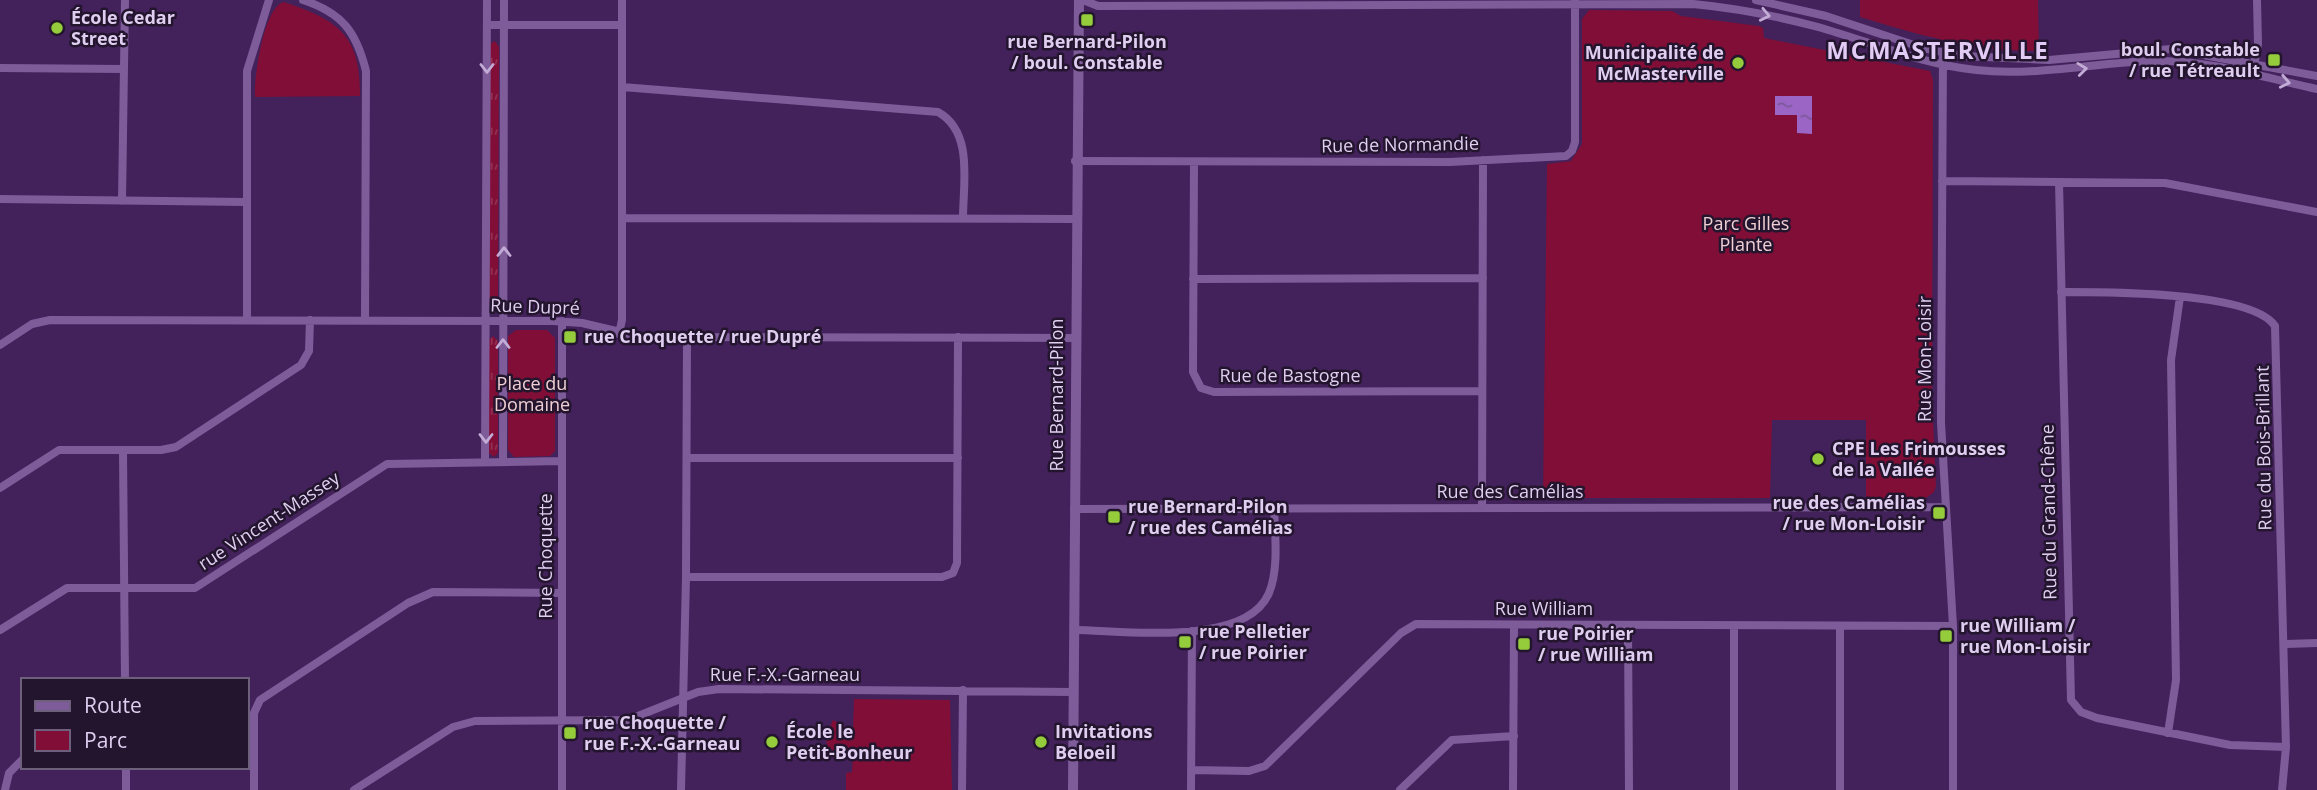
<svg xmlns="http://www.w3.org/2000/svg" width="2317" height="790" viewBox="0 0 2317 790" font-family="'Open Sans',sans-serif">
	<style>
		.grass { fill: url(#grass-tufts) }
		.park { fill: #810e36 }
		.water { fill: url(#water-ripples) }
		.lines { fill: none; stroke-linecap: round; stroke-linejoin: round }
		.minor { stroke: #7e5c9a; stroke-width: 8 }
		.secondary { stroke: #7e5c9a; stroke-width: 10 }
		.oneway { stroke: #c2acd6 }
		.poi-dot { fill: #95cc3b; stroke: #23152e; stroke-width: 2.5 }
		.labels { text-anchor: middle; stroke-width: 5; stroke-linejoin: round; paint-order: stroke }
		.poi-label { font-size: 18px; font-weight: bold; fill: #dfcef0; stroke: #23152e; text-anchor: start }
		.street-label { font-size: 18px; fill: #dfcef0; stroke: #23152e }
		.park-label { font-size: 18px; fill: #efcfd4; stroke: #23152e }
		.district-label { font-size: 24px; font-weight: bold; letter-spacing: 2px; fill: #e2ccf6; stroke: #23152e }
	</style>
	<defs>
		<pattern id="grass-tufts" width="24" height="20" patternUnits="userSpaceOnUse" patternTransform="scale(1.75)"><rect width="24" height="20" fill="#810e36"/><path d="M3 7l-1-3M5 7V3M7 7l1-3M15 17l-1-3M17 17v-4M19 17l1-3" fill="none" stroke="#923053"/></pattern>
		<pattern id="water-ripples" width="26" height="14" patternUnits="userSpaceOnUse" patternTransform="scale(1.75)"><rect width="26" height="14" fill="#9a65c5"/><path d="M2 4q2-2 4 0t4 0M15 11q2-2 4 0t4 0" fill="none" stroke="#7c5799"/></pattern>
	</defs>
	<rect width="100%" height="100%" fill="#43225b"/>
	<path class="grass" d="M495 41 499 47 498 302 494 306 489 304 490 44Z
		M493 336 498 341V453L494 457 488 452 489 340Z"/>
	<path class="park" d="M1860 0H2038L2039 51C1975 52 1920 35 1860 17Z
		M284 2C337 20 361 34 360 96L255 97C254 77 264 6 284 2Z
		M1589 10 1672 11 1681 16 1759 26 1763 28 1764 38 1930 71 1933 80 1932 401 1936 486 1934 492 1926 498H1866V420H1772L1770 498H1543L1547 164 1571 161 1582 144V19Z
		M516 330H547L555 338V451L550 456 514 457 508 450V336Z
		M854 699 950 700 952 790H846V773L852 772 853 752 838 754 827 746 826 737 833 720 853 731Z"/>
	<path class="water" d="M1775 96H1812V134L1797 133V115H1775Z"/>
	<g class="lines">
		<path class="minor" d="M303 0C342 13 356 31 366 71L365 320
			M1083 0 1098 6 1693 4C1735 8 1777 16 1818 27 1871 42 1921 64 1976 70 2039 77 2098 61 2161 61 2213 61 2266 78 2317 89
			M1756 0 1826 16 1923 48 1962 56 2049 60 2171 49 2317 76
			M487 25H622
			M1943 53 1941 423 1953 626V790
			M2254 66 2258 44 2257 0
			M0 68 124 69
			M622 87 938 112C974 132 963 184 963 218
			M1075 161 1450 162 1566 156 1572 151 1575 142V0
			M1194 162 1193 372 1201 388 1214 392 1482 391
			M1942 181 2165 183 2317 212
			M2059 182 2071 700 2081 712 2097 718 2230 745 2286 747
			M0 199 246 202
			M122 201 125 0
			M622 218 1075 219
			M1193 279 1483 278
			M2061 292C2103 292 2252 291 2275 326L2286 747 2282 790
			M247 320V71L269 0
			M619 334 622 320V0
			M0 345 32 324 50 320 553 321 582 323 642 337 1074 338
			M123 451 125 680
			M687 458H958
			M485 462 487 0
			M503 462 504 0
			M0 488 59 450H161L176 447 301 365 309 351 310 320
			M1482 508 1483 160
			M1074 509 1946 507
			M686 577H942L953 573 957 563 958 337
			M1628 626 1629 790
			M0 630 67 588H195L387 464 562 461
			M1074 630C1123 630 1246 648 1269 593 1279 569 1275 535 1274 508
			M2284 644 2317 643
			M2168 733 2176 680 2171 360 2180 297
			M126 767V790
			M1191 770 1249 771 1265 766 1401 633 1416 624 1953 626
			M5 790 9 773 23 759
			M254 790V713L260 700 408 603 433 592 562 593
			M354 790 453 727 475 721 628 720 698 692 719 689 1073 692
			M562 790V321
			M681 790 686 577 687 337
			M962 790 963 690
			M1191 790 1192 631
			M1400 790 1452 740 1514 736
			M1513 790 1514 625
			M1734 790V626
			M1840 790V626"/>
		<path class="secondary" d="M1073 790 1079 0"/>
	</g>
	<defs><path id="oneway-chevron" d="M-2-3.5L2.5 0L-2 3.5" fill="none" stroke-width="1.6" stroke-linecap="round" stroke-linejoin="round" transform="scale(1.75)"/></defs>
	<g class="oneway">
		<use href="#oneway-chevron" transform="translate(1765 15) rotate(12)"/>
		<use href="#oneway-chevron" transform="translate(487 68) rotate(90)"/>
		<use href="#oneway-chevron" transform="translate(2082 69) rotate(-7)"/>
		<use href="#oneway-chevron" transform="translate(2285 82) rotate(12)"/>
		<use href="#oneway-chevron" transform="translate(504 252) rotate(-90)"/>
		<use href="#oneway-chevron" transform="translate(503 344) rotate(-90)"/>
		<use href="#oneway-chevron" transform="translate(486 438) rotate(90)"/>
	</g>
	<g class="poi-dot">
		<rect x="1080" y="13" width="14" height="14" rx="3.5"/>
		<circle cx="57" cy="28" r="7"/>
		<rect x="2267" y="53" width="14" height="14" rx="3.5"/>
		<circle cx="1738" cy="63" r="7"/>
		<rect x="563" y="330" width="14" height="14" rx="3.5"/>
		<circle cx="1818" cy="459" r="7"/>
		<rect x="1932" y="506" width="14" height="14" rx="3.5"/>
		<rect x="1107" y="510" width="14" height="14" rx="3.5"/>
		<rect x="1939" y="629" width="14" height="14" rx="3.5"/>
		<rect x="1178" y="635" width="14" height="14" rx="3.5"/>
		<rect x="1517" y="637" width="14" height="14" rx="3.5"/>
		<rect x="563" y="726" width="14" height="14" rx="3.5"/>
		<circle cx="772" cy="742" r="7"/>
		<circle cx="1041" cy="742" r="7"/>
	</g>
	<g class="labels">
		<g class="poi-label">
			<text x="71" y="24">École Cedar<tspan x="71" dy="21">Street</tspan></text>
			<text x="1087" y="48" text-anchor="middle">rue Bernard-Pilon<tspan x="1087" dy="21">/ boul. Constable</tspan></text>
			<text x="2260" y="56" text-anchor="end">boul. Constable<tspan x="2260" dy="21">/ rue Tétreault</tspan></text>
			<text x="1724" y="59" text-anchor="end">Municipalité de<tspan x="1724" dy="21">McMasterville</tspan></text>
			<text x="584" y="343">rue Choquette / rue Dupré</text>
			<text x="1832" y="455">CPE Les Frimousses<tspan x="1832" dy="21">de la Vallée</tspan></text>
			<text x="1925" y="509" text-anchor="end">rue des Camélias<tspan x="1925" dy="21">/ rue Mon-Loisir</tspan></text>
			<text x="1128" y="513">rue Bernard-Pilon<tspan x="1128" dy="21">/ rue des Camélias</tspan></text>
			<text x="1960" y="632">rue William /<tspan x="1960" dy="21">rue Mon-Loisir</tspan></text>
			<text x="1199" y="638">rue Pelletier<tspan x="1199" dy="21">/ rue Poirier</tspan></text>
			<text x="1538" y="640">rue Poirier<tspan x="1538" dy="21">/ rue William</tspan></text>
			<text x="584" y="729">rue Choquette /<tspan x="584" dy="21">rue F.-X.-Garneau</tspan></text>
			<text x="786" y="738">École le<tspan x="786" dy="21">Petit-Bonheur</tspan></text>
			<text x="1055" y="738">Invitations<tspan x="1055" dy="21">Beloeil</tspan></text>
		</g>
		<g class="street-label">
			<text transform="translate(1400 145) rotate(-1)" y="6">Rue de Normandie</text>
			<text transform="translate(535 307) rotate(2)" y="6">Rue Dupré</text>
			<text transform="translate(1925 359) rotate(-90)" y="6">Rue Mon-Loisir</text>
			<text x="1290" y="382">Rue de Bastogne</text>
			<text transform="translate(1057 395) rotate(-90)" y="6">Rue Bernard-Pilon</text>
			<text transform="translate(2264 448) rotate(-91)" y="6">Rue du Bois-Brillant</text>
			<text x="1510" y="498">Rue des Camélias</text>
			<text transform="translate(2049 512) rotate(-91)" y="6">Rue du Grand-Chêne</text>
			<text transform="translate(269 521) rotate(-33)" y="6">rue Vincent-Massey</text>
			<text transform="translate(546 556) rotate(-90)" y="6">Rue Choquette</text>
			<text x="1544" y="615">Rue William</text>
			<text x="785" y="681">Rue F.-X.-Garneau</text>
		</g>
		<g class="park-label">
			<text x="1746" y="230">Parc Gilles<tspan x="1746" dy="21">Plante</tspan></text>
			<text x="532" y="390">Place du<tspan x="532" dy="21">Domaine</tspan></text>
		</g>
		<g class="district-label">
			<text x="1938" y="59">MCMASTERVILLE</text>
		</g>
	</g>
	<rect x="21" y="678" width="228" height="91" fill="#23152e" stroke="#6e5f7c" stroke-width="2"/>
	<rect x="35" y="701" width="35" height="10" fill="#7e5c9a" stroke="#6e5f7c" stroke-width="2"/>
	<text x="84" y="713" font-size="21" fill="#dfcef0">Route</text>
	<rect x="35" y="730" width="35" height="21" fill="#810e36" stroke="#6e5f7c" stroke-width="2"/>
	<text x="84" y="748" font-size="21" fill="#dfcef0">Parc</text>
</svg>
